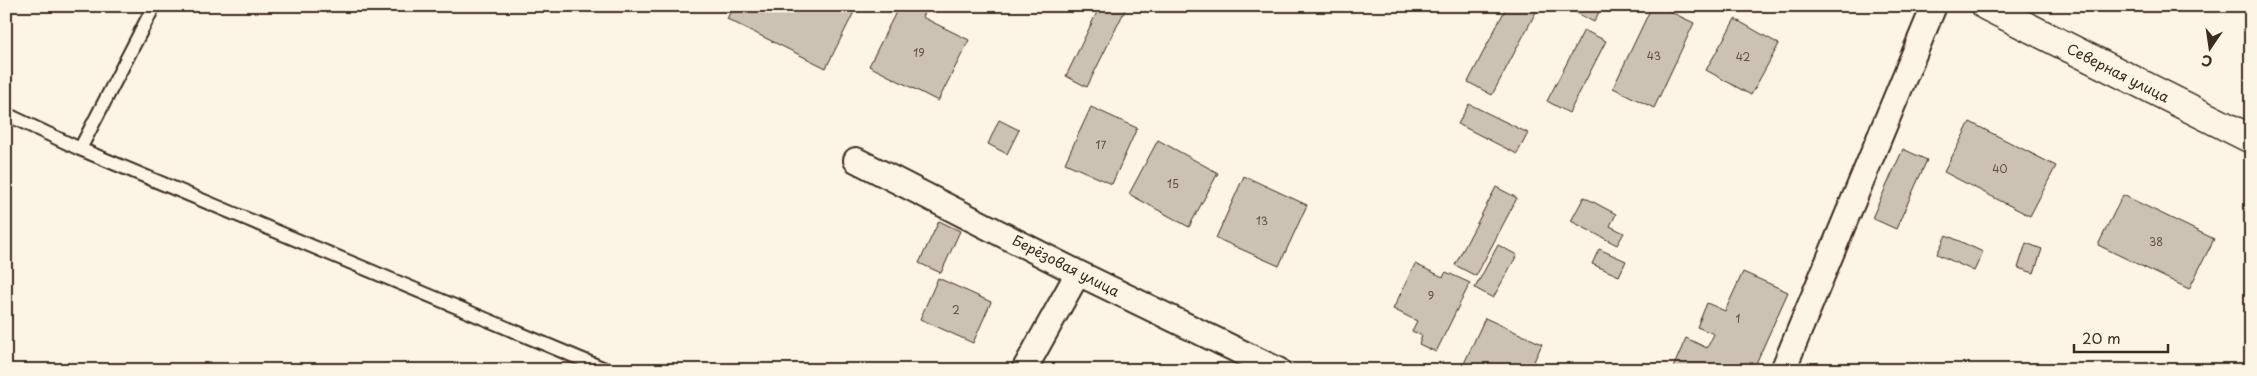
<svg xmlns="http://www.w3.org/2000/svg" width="2257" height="376" viewBox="0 0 2257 376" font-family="'Playpen Sans',sans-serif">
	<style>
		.building { fill: #ccc2b3; stroke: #3b2a1e }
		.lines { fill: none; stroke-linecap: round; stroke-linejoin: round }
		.service-casing { stroke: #3b2a1e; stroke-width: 16 }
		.minor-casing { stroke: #3b2a1e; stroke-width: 28 }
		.tertiary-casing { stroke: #3b2a1e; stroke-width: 31 }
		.service { stroke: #fcf5e5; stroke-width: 12 }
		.minor { stroke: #fcf5e5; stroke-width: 24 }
		.tertiary { stroke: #fcf5e5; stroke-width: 28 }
		.labels { text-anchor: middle; stroke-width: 4; stroke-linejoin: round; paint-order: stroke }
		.number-label { font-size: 11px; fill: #5f5043 }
		.street-label { font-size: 14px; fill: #3b2a1e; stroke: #fcf5e5 }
	</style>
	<rect width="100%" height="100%" fill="#fcf5e5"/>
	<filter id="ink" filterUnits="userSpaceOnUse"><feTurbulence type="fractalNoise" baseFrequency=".02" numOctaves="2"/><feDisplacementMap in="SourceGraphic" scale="10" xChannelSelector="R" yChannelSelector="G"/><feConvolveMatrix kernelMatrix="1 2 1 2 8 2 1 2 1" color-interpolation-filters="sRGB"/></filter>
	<g filter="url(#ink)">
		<path class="building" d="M733 6H857L826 68 727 19Z
			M899 6H927L922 17 969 40 938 101 869 66Z
			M1100 6H1127L1087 87 1066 76Z
			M1507 6 1538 8 1492 95 1468 82Z
			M1563 6H1602L1594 22Z
			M1652 6H1658L1694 23 1654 108 1613 88Z
			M1735 19 1779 44 1751 95 1706 70Z
			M1584 30 1606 41 1569 113 1547 101Z
			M1469 104 1528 133 1517 154 1458 124Z
			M1091 107 1137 128 1112 184 1065 163Z
			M999 120 1019 130 1007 154 988 144Z
			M1970 122 2056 166 2030 216 1944 172Z
			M1158 140 1218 173 1189 227 1129 194Z
			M1903 149 1927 160 1896 229 1872 218Z
			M1244 176 1307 205 1279 266 1216 238Z
			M1496 187 1517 198 1476 276 1455 265Z
			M2123 195 2214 239 2189 289 2098 245Z
			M1584 197 1616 214 1610 226 1624 233 1617 245 1571 221Z
			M939 221 960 231 941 273 919 263Z
			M1946 235 1983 252 1974 271 1937 254Z
			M2026 243 2042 249 2034 273 2018 268Z
			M1498 245 1517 255 1493 298 1475 288Z
			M1599 249 1626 261 1619 276 1592 264Z
			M1415 264 1443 277 1446 272 1470 283 1436 352 1419 344 1422 336 1412 331 1417 321 1393 309Z
			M1743 272 1788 292 1753 370H1672L1686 338 1707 348 1714 334 1697 327 1707 303 1725 311Z
			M938 278 991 302 973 343 920 319Z
			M1485 318 1542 344 1530 370H1461Z"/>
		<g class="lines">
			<defs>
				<path id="service" d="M6 114 80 149 607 370
					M80 149 154 6"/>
				<path id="minor" d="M856 160 1078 273 1278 370
					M1024 370 1078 273
					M1783 370 1934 6"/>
				<path id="tertiary" d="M1986 6 2251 139"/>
			</defs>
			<use href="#service" class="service-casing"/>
			<use href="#minor" class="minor-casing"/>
			<use href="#tertiary" class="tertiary-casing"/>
			<use href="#service" class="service"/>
			<use href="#minor" class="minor"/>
			<use href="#tertiary" class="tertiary"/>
		</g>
	</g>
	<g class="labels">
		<g class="number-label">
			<text x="919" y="57">19</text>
			<text x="1654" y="60">43</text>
			<text x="1743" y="61">42</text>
			<text x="1101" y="149">17</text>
			<text x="2000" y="173">40</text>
			<text x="1173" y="188">15</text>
			<text x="1262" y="225">13</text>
			<text x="2156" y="246">38</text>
			<text x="1431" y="300">9</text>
			<text x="956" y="314">2</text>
			<text x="1738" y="323">1</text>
		</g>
		<g class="street-label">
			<text transform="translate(2118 73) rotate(27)" y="5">Северная улица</text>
			<text transform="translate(1066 266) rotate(27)" y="5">Берёзовая улица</text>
		</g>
	</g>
	<rect width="2257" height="376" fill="none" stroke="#fcf5e5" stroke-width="25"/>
	<rect x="12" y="12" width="2232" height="351" fill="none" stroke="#3b2a1e" stroke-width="2" filter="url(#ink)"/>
	<g transform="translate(2210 48) rotate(193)" stroke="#fcf5e5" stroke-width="4" paint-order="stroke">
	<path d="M0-4L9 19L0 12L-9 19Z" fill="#3b2a1e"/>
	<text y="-8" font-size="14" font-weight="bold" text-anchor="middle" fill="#3b2a1e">С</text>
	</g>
	<path d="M2074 344v8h94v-8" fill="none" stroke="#3b2a1e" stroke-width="2.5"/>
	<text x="2082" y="344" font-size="15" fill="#3b2a1e" stroke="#fcf5e5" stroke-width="4" paint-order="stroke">20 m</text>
</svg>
